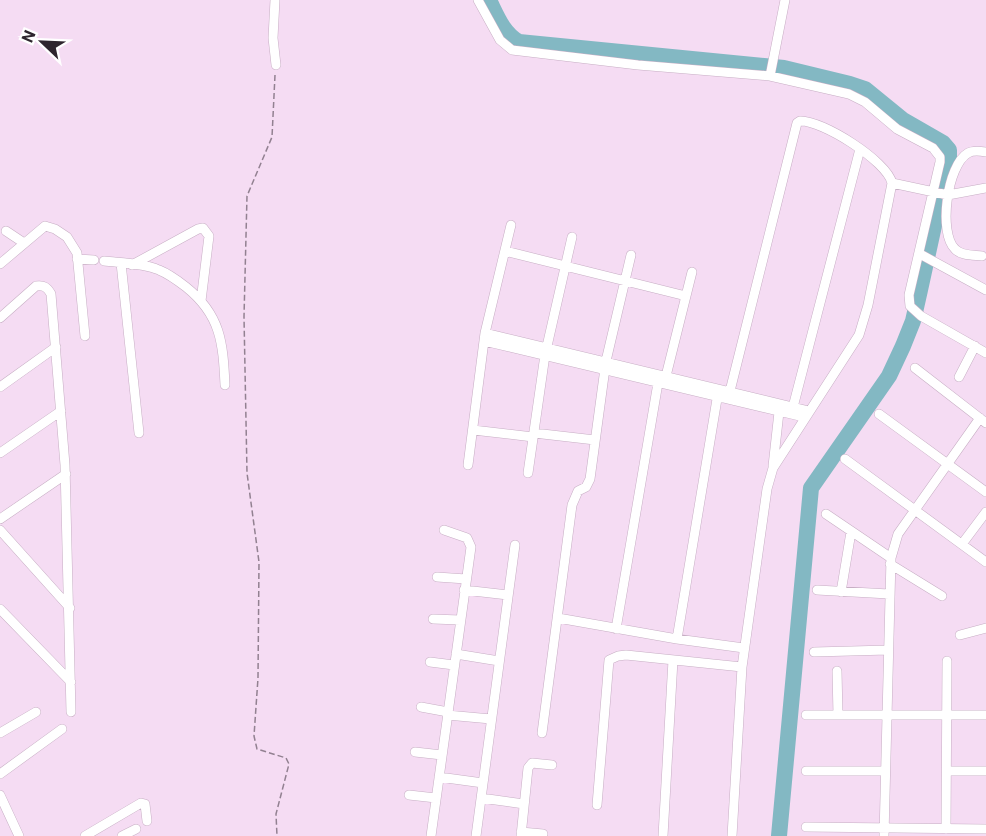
<svg xmlns="http://www.w3.org/2000/svg" width="986" height="836" viewBox="0 0 986 836" font-family="Roboto,sans-serif">
	<style>
		.lines { fill: none; stroke-linecap: round; stroke-linejoin: round }
		.river { stroke: #83b8c3; stroke-width: 16 }
		.minor-casing { stroke: #c7aec4; stroke-width: 10 }
		.path { stroke: #928191; stroke-width: 1.5; stroke-dasharray: 6 3; stroke-linecap: butt }
		.minor { stroke: #fff; stroke-width: 9 }
	</style>
	<rect width="100%" height="100%" fill="#f5dcf3"/>
	<g class="lines">
		<path class="river" d="M489 0C497 16 503 33 519 42L784 68 850 84 865 89 903 120 943 143 949 150V157L920 290 913 321 903 346 889 376 811 488 779 836"/>
		<defs>
			<path id="minor" d="M275 0 273 38 276 65
				M478 0 500 40 512 50 638 65 770 76 849 94 865 102 897 129 933 148 940 157V162L909 295 910 306 921 316 986 353
				M770 76 785 0
				M6 231 24 243
				M505 251 686 296
				M920 254 986 290
				M982 256C974 255 961 256 955 249 938 233 947 165 968 153 973 150 980 151 986 152
				M77 259 94 260
				M104 261C122 263 143 263 159 270 169 274 177 280 186 287 221 315 223 343 225 385
				M121 263 139 433
				M0 264 45 226 55 229 67 237 77 253 85 336
				M132 265 198 229 203 228 209 236 201 301
				M0 318 36 286C44 285 47 287 51 294L65 465 71 712
				M485 333 809 411
				M484 341 804 417
				M915 368 986 423
				M959 377 975 346
				M665 380 692 272
				M0 387 56 347
				M728 399 797 123 800 121C822 120 887 161 892 183
				M792 411 860 149
				M879 414 986 492
				M473 430 533 437
				M534 433 595 440
				M0 453 61 411
				M845 459 986 562
				M468 465 485 333 511 225
				M773 466 779 412
				M528 473 545 355 572 237
				M826 514 891 558
				M0 519 66 474
				M0 530 70 608
				M962 544 986 512
				M890 564 942 596
				M437 577 466 579
				M464 590 508 595
				M817 590 889 594
				M841 592 851 532
				M0 609 71 682
				M558 618 677 639 744 648
				M433 619 460 620
				M616 629 659 377
				M960 635 986 628
				M677 639 718 393
				M814 652 888 650
				M456 654 499 661
				M430 662 454 665
				M837 671 838 715
				M421 707 448 712
				M447 715 491 719
				M806 715H986
				M0 733 36 712
				M542 733 572 505 578 491 586 487 590 479 606 361 631 255
				M415 752 442 755
				M806 771H885
				M947 771H986
				M0 774 62 729
				M439 777 483 783
				M0 795 19 836
				M409 795 436 798
				M481 798 524 804
				M597 805 609 660 618 656 626 655 742 667
				M806 827 986 829
				M946 829 947 661
				M521 832 543 834
				M85 836 141 803 145 804 147 821
				M122 836 136 829
				M431 836 471 547 467 538 444 530
				M476 836 515 545
				M521 836 528 768 532 763 552 765
				M663 836 673 660
				M732 836 742 667 767 489 773 468 859 335 868 305 892 183 948 195 986 188
				M884 836 891 558 898 534 980 418"/>
		</defs>
		<use href="#minor" class="minor-casing"/>
		<path class="path" d="M275 75 272 137 247 196 244 317 247 473 259 562 258 678 254 736 257 749 286 758 289 764 276 814 277 836"/>
		<use href="#minor" class="minor"/>
	</g>
	<g transform="translate(42 42) rotate(293)" stroke="#ffffff" stroke-width="4.5" paint-order="stroke">
	<path d="M0-4.5L10 22L0 15L-10 22Z" fill="#2e252e"/>
	<text y="-9" font-size="16" font-weight="bold" text-anchor="middle" fill="#2e252e">N</text>
	</g>
</svg>
